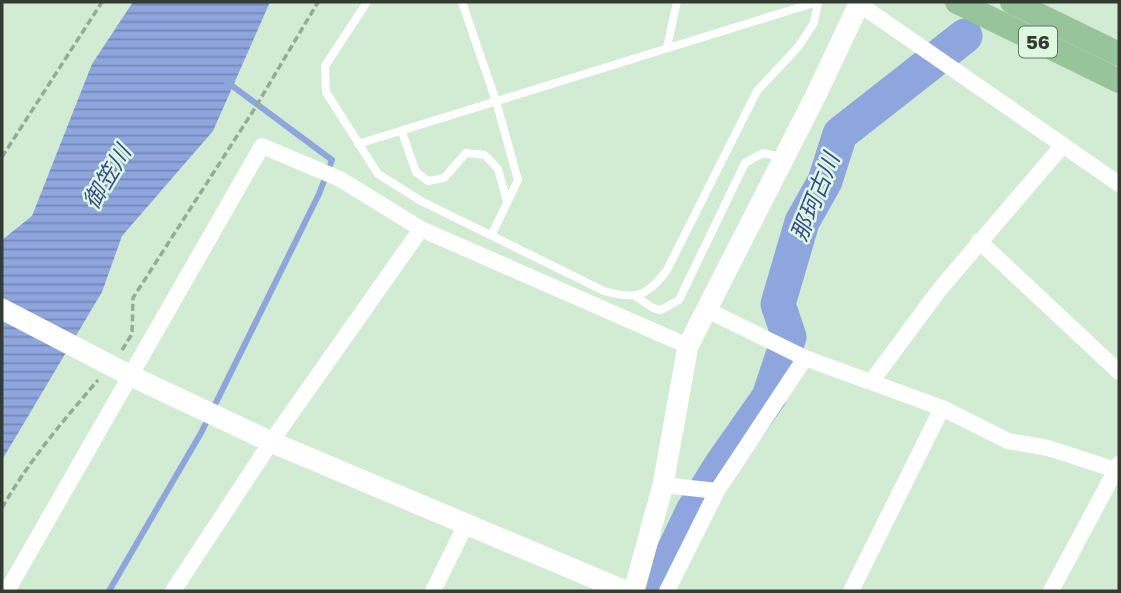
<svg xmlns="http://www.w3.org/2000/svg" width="1121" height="593" viewBox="0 0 1121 593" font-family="'Golos Text','Noto Sans JP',sans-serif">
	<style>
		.water { fill: url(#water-rules) }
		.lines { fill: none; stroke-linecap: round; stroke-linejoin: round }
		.stream { stroke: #8fa5de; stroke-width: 6 }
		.river { stroke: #8fa5de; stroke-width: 35 }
		.path { stroke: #96ab97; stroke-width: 3.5; stroke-dasharray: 7 3.5; stroke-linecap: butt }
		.lane { stroke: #fff; stroke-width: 8 }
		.street { stroke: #fff; stroke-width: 16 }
		.secondary { stroke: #fff; stroke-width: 21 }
		.primary { stroke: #97c49a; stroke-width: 24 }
		.labels { text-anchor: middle; stroke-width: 5; stroke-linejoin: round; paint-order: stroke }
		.shield { fill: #def9df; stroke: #667566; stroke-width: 2 }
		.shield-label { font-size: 19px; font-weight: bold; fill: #323c32 }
		.water-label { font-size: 23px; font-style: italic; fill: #364d91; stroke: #def9df }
	</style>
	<defs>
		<pattern id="water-rules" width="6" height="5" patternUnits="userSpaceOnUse" patternTransform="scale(1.75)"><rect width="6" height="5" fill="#8fa5de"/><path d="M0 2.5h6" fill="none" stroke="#7588b5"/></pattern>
	</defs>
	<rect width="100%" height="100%" fill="#d1ecd2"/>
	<path class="water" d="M133 2H270L213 131 122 236 102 292 2 460V240L32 216 92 64Z"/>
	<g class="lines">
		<path class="stream" d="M109 591 201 433 319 194 332 160 227 82"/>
		<path class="river" d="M655 591 693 511 722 464 769 397 789 337 778 304 802 222 825 181 840 134 965 36"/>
		<path class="path" d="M2 157 102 2
			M122 350 132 334 133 298 255 108 318 2
			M2 508C28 462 63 421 98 380"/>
		<path class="lane" d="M367 2 325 66 326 92 378 174 421 201 604 291C636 300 647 297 667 270L757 91 798 47 814 23 818 2
			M462 2 496 101 518 180 492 234
			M667 47 677 2
			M402 132 416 172 428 181 444 178 466 153 485 155 498 169 507 201
			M358 144 817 2
			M635 296 653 308 661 310 679 300 745 163 763 153 781 157"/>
		<path class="street" d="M859 4 1119 184
			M979 241 1119 372
			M707 310 805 358 942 408 1008 441 1048 448 1119 471
			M871 382 940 289 1063 145
			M663 485 717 491
			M7 591 262 146 340 179 421 229 688 346
			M173 591 271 442 421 229
			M433 591 466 524
			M667 591 717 491 805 358
			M851 591 942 408
			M1051 591 1119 464"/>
		<path class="secondary" d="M2 309 129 375 271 442 625 591
			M634 591 663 485 688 346 815 97 860 2"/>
		<path class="primary" d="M957 2 1119 81
			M1012 2 1119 54"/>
	</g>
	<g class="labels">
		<rect class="shield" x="1019" y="26.5" width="38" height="31" rx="5"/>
		<g class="shield-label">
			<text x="1038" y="49">56</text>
		</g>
		<g class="water-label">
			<text transform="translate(107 177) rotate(-59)" y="8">御笠川</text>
			<text transform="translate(815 197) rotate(-68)" y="8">那珂古川</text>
		</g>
	</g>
	<rect width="1121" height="593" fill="none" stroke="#323c32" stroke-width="7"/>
</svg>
